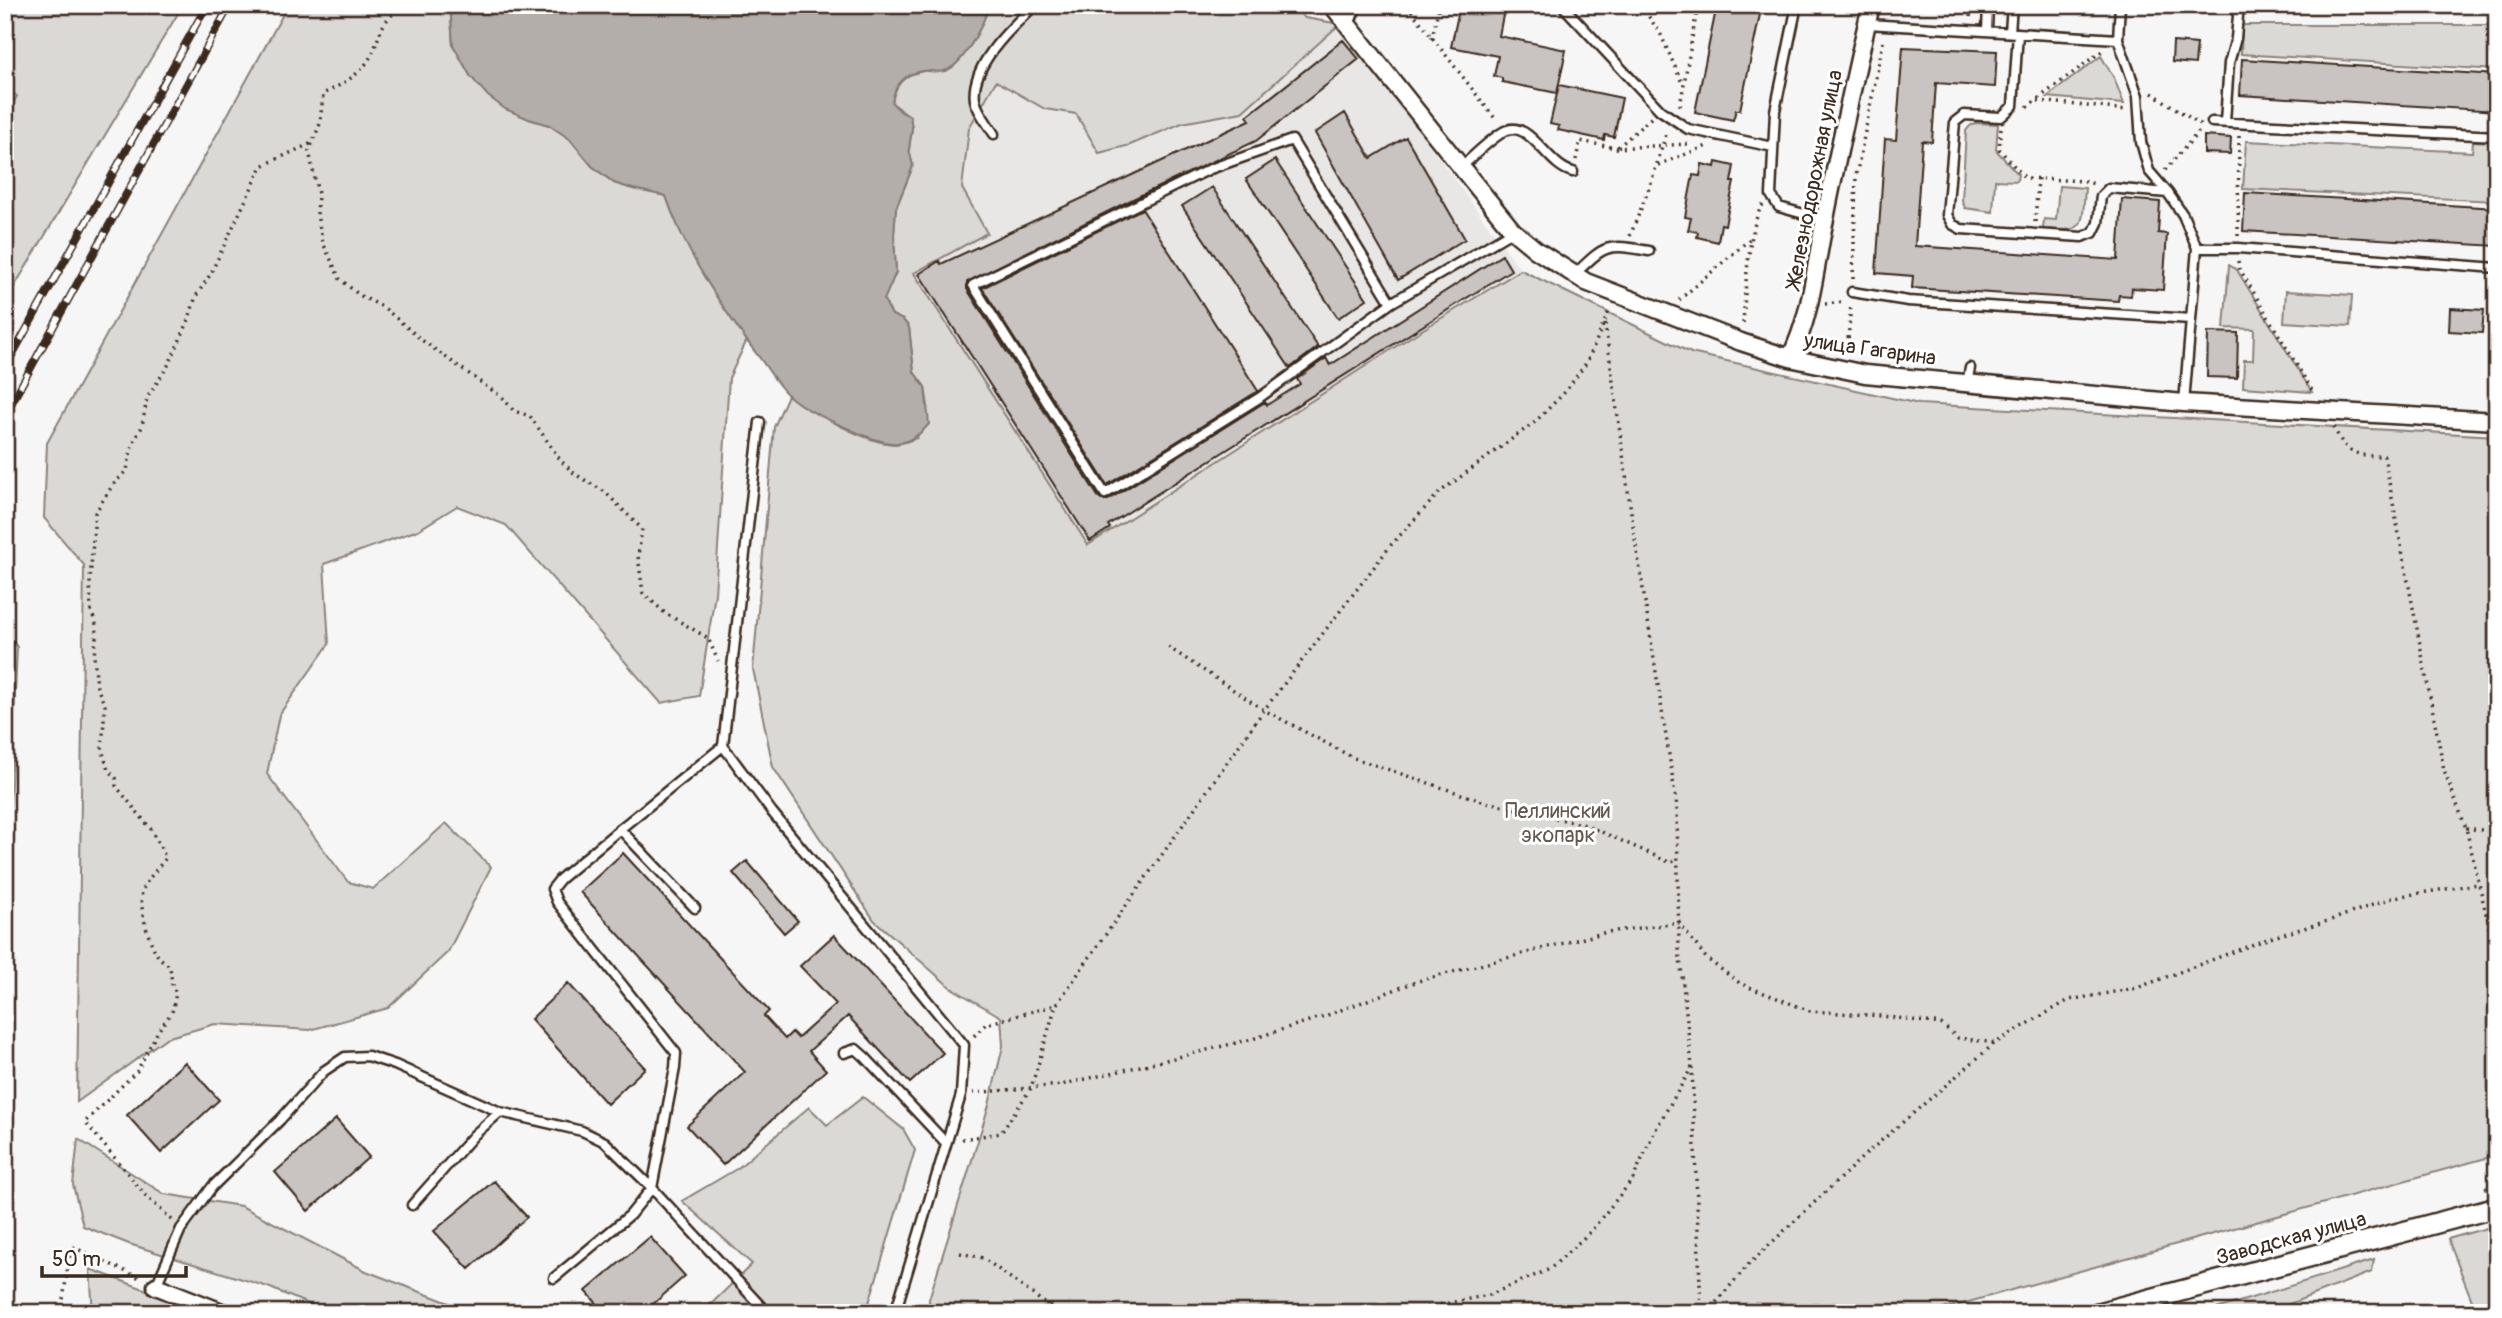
<svg xmlns="http://www.w3.org/2000/svg" width="2502" height="1318" viewBox="0 0 2502 1318" font-family="Pangolin,sans-serif">
	<style>
		.built { fill: #e9e7e6 }
		.green { fill: #dbd9d6; stroke: #8b827a; stroke-width: 2 }
		.water { fill: #b4aeaa; stroke: #847972; stroke-width: 2 }
		.building { fill: #c9c3c1; stroke: #3b2a1e; stroke-width: 2 }
		.lines { fill: none; stroke-linecap: round; stroke-linejoin: round }
		.service-casing { stroke: #3b2a1e; stroke-width: 13 }
		.minor-casing { stroke: #3b2a1e; stroke-width: 21 }
		.tertiary-casing { stroke: #3b2a1e; stroke-width: 24 }
		.path { stroke: #3b2a1e; stroke-width: 3.5; stroke-dasharray: 2 5; stroke-linecap: butt }
		.service { stroke: #fff; stroke-width: 8 }
		.minor { stroke: #fff; stroke-width: 16 }
		.tertiary { stroke: #fff; stroke-width: 19 }
		.rail-casing { stroke: #3b2a1e; stroke-width: 8 }
		.rail { stroke: #fff; stroke-width: 5; stroke-dasharray: 16; stroke-linecap: butt }
		.labels { text-anchor: middle; stroke-width: 6; stroke-linejoin: round; paint-order: stroke }
		.street-label { font-size: 21px; fill: #3b2a1e; stroke: #fff }
		.park-label { font-size: 21px; fill: #63564c; stroke: #fff }
	</style>
	<rect width="100%" height="100%" fill="#f7f6f6"/>
	<filter id="ink" filterUnits="userSpaceOnUse"><feTurbulence type="fractalNoise" baseFrequency=".0143" numOctaves="2"/><feDisplacementMap in="SourceGraphic" scale="14" xChannelSelector="R" yChannelSelector="G"/><feConvolveMatrix kernelMatrix="1 2 1 2 8 2 1 2 1" color-interpolation-filters="sRGB"/></filter>
	<g filter="url(#ink)">
		<path class="built" d="M1340 24 1521 270 1412 336 1088 546 914 273 987 233 962 189 969 128 996 81 1045 109 1076 114 1130 145 1182 123 1242 112Z"/>
		<path class="green" d="M5 5H183L5 302V117L17 96 5 89Z
			M288 5H450L453 45 471 77 529 119 549 125 570 139 592 166 614 183 633 189 666 196C684 249 717 294 747 340L729 378 715 594 699 696 661 703 506 525 457 506 418 530 324 564 329 644 279 715 267 774 348 882 373 889 446 823 491 867 448 952 388 1008 310 1030 215 1024 166 1038 77 1102 84 565 44 518 47 443Z
			M989 5H1290L1305 18 1340 24 1242 112 1182 123 1130 145 1099 153 1076 114 1045 109 996 81 969 128 962 188 987 233 914 273 1088 545 1412 336 1521 270 1691 353 1919 404 2497 436V1155L1929 1313H930L929 1299 989 1105 1003 1046 1001 1017 950 987 874 920 773 767 753 669 774 427 788 395C815 412 863 443 895 444 902 444 910 440 917 438L928 406 925 387 914 372 909 327 903 320 892 315 883 300 896 272 894 235 896 208 913 166 909 149 912 128 910 116 892 103C895 85 903 74 923 71 930 70 938 73 944 71 963 67 984 23 989 5Z
			M2242 25H2497V70L2241 54Z
			M2101 56 2114 78 2124 104 2047 97Z
			M1975 123 1998 124 1996 150 2018 174 2017 181 1995 180 1993 212 1965 208 1962 200 1966 131 1970 126Z
			M2246 141 2472 152 2473 141 2497 142 2494 187 2497 188V201L2243 189Z
			M2059 186 2085 188C2082 229 2086 232 2043 229L2044 219 2056 220Z
			M2229 265 2237 270 2312 392 2243 387 2244 360H2253L2254 329 2224 328Z
			M2286 291 2352 295 2350 326 2284 322Z
			M5 631 17 647 5 918Z
			M863 1097 903 1129 915 1150 866 1313H702L752 1264 682 1201 738 1168 809 1107 827 1125Z
			M78 1139 164 1194 241 1206 366 1271 475 1313H329L268 1287 129 1244 83 1226 73 1185Z
			M2497 1225V1313H2466L2474 1306 2448 1239Z
			M2374 1260 2372 1272 2266 1313H2203Z
			M90 1269 209 1313H93Z"/>
		<path class="water" d="M450 5H989C984 23 963 67 944 71 938 73 929 70 923 71 904 74 894 85 892 103L901 112 910 116 912 128 909 149 913 166 896 208 894 235 896 272 884 300 892 315 903 320 909 327 914 372 925 387 929 424C906 451 887 445 858 433 836 423 805 411 788 395 778 386 770 372 762 361 724 311 686 255 666 196L633 189 614 183 592 166 570 139 549 125 529 119 505 109 488 96 471 77 453 45Z"/>
		<path class="building" d="M1460 5H1505L1499 36 1566 50 1557 93 1502 82V78L1494 76 1498 56 1451 47Z
			M1717 5H1762L1740 110H1736L1733 120 1695 112Z
			M1343 40 1359 59 1256 141 1135 198 967 282V289L1099 498 1105 500H1108L1265 402 1267 405 1300 384 1297 379 1326 358 1330 365 1502 255 1511 270 1108 525 1110 528 1090 541 919 274 939 261 941 264 1250 120 1247 116Z
			M2173 42 2197 44 2195 64 2172 62Z
			M1903 47 1997 51 1995 87 1936 83 1932 142 1922 141 1915 246 2118 260 2122 199 2160 202 2158 233 2167 234 2163 290 2132 288 2131 296 2119 295 2118 301 1912 288 1913 276 1876 273 1885 139 1896 140Z
			M2242 59 2497 75V111L2240 95Z
			M1559 85 1622 98 1614 137 1605 135 1604 140 1558 130 1559 126 1550 124Z
			M1345 113 1371 158 1406 137 1465 239 1398 280 1315 133Z
			M2204 136 2231 138 2230 154 2204 153Z
			M1275 160 1367 299 1338 318 1246 179Z
			M1716 162 1734 166 1731 182H1734L1725 225 1721 224 1718 242 1697 237 1698 232 1688 230 1691 218 1685 217 1693 175 1700 176 1702 164 1715 167Z
			M1212 187 1318 347 1290 368 1182 206Z
			M2245 193 2497 208V246L2243 231Z
			M1142 209 1258 391 1107 485 982 288Z
			M2450 308 2484 310 2482 333 2449 331Z
			M2208 332 2238 333 2237 378 2207 377Z
			M623 853 769 1011 764 1016 785 1039 792 1032 798 1038 836 1004 800 966 834 935 943 1053 910 1083 848 1016 809 1051 826 1070 723 1165 687 1126 745 1072 580 892Z
			M747 861 798 921 784 933 733 873Z
			M568 983 645 1068 607 1104 531 1019Z
			M185 1062 219 1100 161 1153 127 1115Z
			M336 1119 369 1157 308 1211 275 1172Z
			M494 1181 527 1217 469 1269 434 1231Z
			M650 1237 685 1276 643 1313H605L586 1291Z"/>
		<g class="lines">
			<defs>
				<path id="service" d="M1562 5 1660 110 1688 129 1773 147
					M1797 5 1775 111 1771 195 1779 207 1825 220
					M2120 5 2118 39 2138 96 2141 142 2149 171 2168 193 2183 215 2197 248 2184 403
					M2180 5H2194
					M1867 24 2118 39
					M1349 25 1357 5
					M1987 31 1988 5
					M2010 32 2012 5
					M2018 33 2013 106 2001 117 1964 115 1955 122 1947 215 1952 224 1961 229 2082 237 2093 233 2098 223 2101 196 2109 188 2168 193
					M2212 122 2497 136
					M2225 122 2229 63 2236 38 2239 5
					M994 134C988 124 977 111 975 100 970 65 1012 27 1035 5
					M1461 167C1474 156 1488 141 1503 132 1529 116 1547 167 1573 172
					M2197 248H2238L2497 268
					M1574 275C1605 245 1606 243 1649 251
					M1852 292 1908 301 2191 319
					M1391 303 1292 140 1210 169 973 285 1105 494 1259 398 1391 303 1513 231
					M1967 383 1970 368
					M760 422 723 746 772 812 964 1045 961 1095 895 1313
					M620 829 695 908
					M844 1053 856 1049 865 1057 945 1142
					M412 1205 474 1135 500 1112
					M554 1278 630 1215 652 1188 675 1068 676 1053 557 902 552 889 560 879 620 829 723 746
					M156 1286 181 1229 212 1187 280 1120 324 1071 345 1057 368 1056 395 1065 500 1112 582 1131 605 1142 652 1188 767 1313"/>
				<path id="minor" d="M1332 5 1461 167 1513 231 1536 250 1586 282 1741 342 1790 358 1865 374 2184 403 2497 421
					M1790 358C1812 315 1815 266 1825 219 1839 148 1855 76 1871 5
					M156 1286 224 1313"/>
				<path id="tertiary" d="M2098 1313 2497 1207"/>
			</defs>
			<use href="#service" class="service-casing"/>
			<use href="#minor" class="minor-casing"/>
			<use href="#tertiary" class="tertiary-casing"/>
			<path class="path" d="M401 5V9C375 22 382 44 365 65 355 78 338 86 323 94L320 124 309 151 318 194 317 215 323 243 340 279 359 295 383 307 423 341 503 398 514 411 530 416 561 461 575 474 605 492 642 529 638 556 643 593 665 613 708 638 718 661
				M1407 5 1497 121
				M1641 5 1661 35 1683 85
				M1970 17 1971 5
				M1432 38 1439 5
				M2152 93 2201 125
				M2038 101 2127 110
				M1680 106 1698 5
				M2027 107 2102 51
				M2001 128 1999 149 2025 178 2085 181 2094 184
				M1618 147 1652 117
				M1576 160 1580 141 1616 148 1688 144
				M1658 165 1707 146
				M2165 170 2202 128
				M2035 222 2038 178
				M1630 236 1650 186 1667 131
				M2238 236 2239 135
				M2238 261 2239 268 2314 394
				M1853 279 1856 176 1884 38
				M1679 300 1750 239
				M1825 304 1845 302
				M1743 323C1745 297 1748 223 1763 205
				M1605 324 1632 519 1677 806 1679 949 1692 1066 1701 1313
				M1847 352 1851 304
				M2489 403 2497 379
				M2334 427C2345 454 2357 456 2384 456L2444 770 2466 828 2497 961
				M1168 647 1264 710 1354 758 1482 801 1586 825 1669 862 1677 861
				M2466 828 2497 832
				M974 1036 986 1024 1056 1005 1264 710 1391 545 1440 492 1535 422 1565 392 1587 362 1610 309
				M973 1093 1061 1085 1170 1059 1252 1039 1325 1016 1418 981 1607 932 1679 923 1707 959 1741 984 1810 1011 1882 1016 1941 1024 1958 1038 1995 1043
				M962 1139 1001 1133 1031 1088 1056 1005
				M2485 1188 2497 1185
				M172 1220 146 1196 85 1122 137 1071 158 1031 172 1012 176 993 172 984 170 967C167 963 161 960 158 956 149 943 137 902 143 889 148 878 159 867 166 858L151 829 116 786V778L108 770 102 749 105 706 97 687 94 656 97 627 91 610 90 581 95 513 112 486 127 470 132 445 142 427 147 398 169 364 188 322 196 296 210 275 262 166 312 143
				M960 1253 983 1258 1058 1313
				M61 1313 71 1246 142 1279
				M1399 1313 1489 1295 1550 1269 1591 1231 1633 1179 1654 1132 1692 1067
				M1707 1313 1748 1265 1867 1153 1995 1043 2069 1000 2137 988 2270 938 2331 920 2395 897 2478 884
				M2049 1313 2081 1304"/>
			<use href="#service" class="service"/>
			<use href="#minor" class="minor"/>
			<use href="#tertiary" class="tertiary"/>
			<defs>
				<path id="rail" d="M5 368 207 5
					M5 415 230 5"/>
			</defs>
			<use href="#rail" class="rail-casing"/>
			<use href="#rail" class="rail"/>
		</g>
	</g>
	<g class="labels">
		<g class="street-label">
			<text transform="translate(1814 179) rotate(-79)" y="7">Железнодорожная улица</text>
			<text transform="translate(1870 349) rotate(8)" y="7">улица Гагарина</text>
			<text transform="translate(2291 1238) rotate(-15)" y="7">Заводская улица</text>
		</g>
		<g class="park-label">
			<text x="1558" y="818">Пеллинский<tspan x="1558" dy="24">экопарк</tspan></text>
		</g>
	</g>
	<rect width="2502" height="1318" fill="none" stroke="#fff" stroke-width="28"/>
	<rect x="14" y="14" width="2474" height="1290" fill="none" stroke="#3b2a1e" stroke-width="2.5" filter="url(#ink)"/>
	<path d="M42 1266v10h144v-10" fill="none" stroke="#3b2a1e" stroke-width="3.5"/>
	<text x="52" y="1266" font-size="21" fill="#3b2a1e" stroke="#ffffff" stroke-width="5" paint-order="stroke">50 m</text>
</svg>
